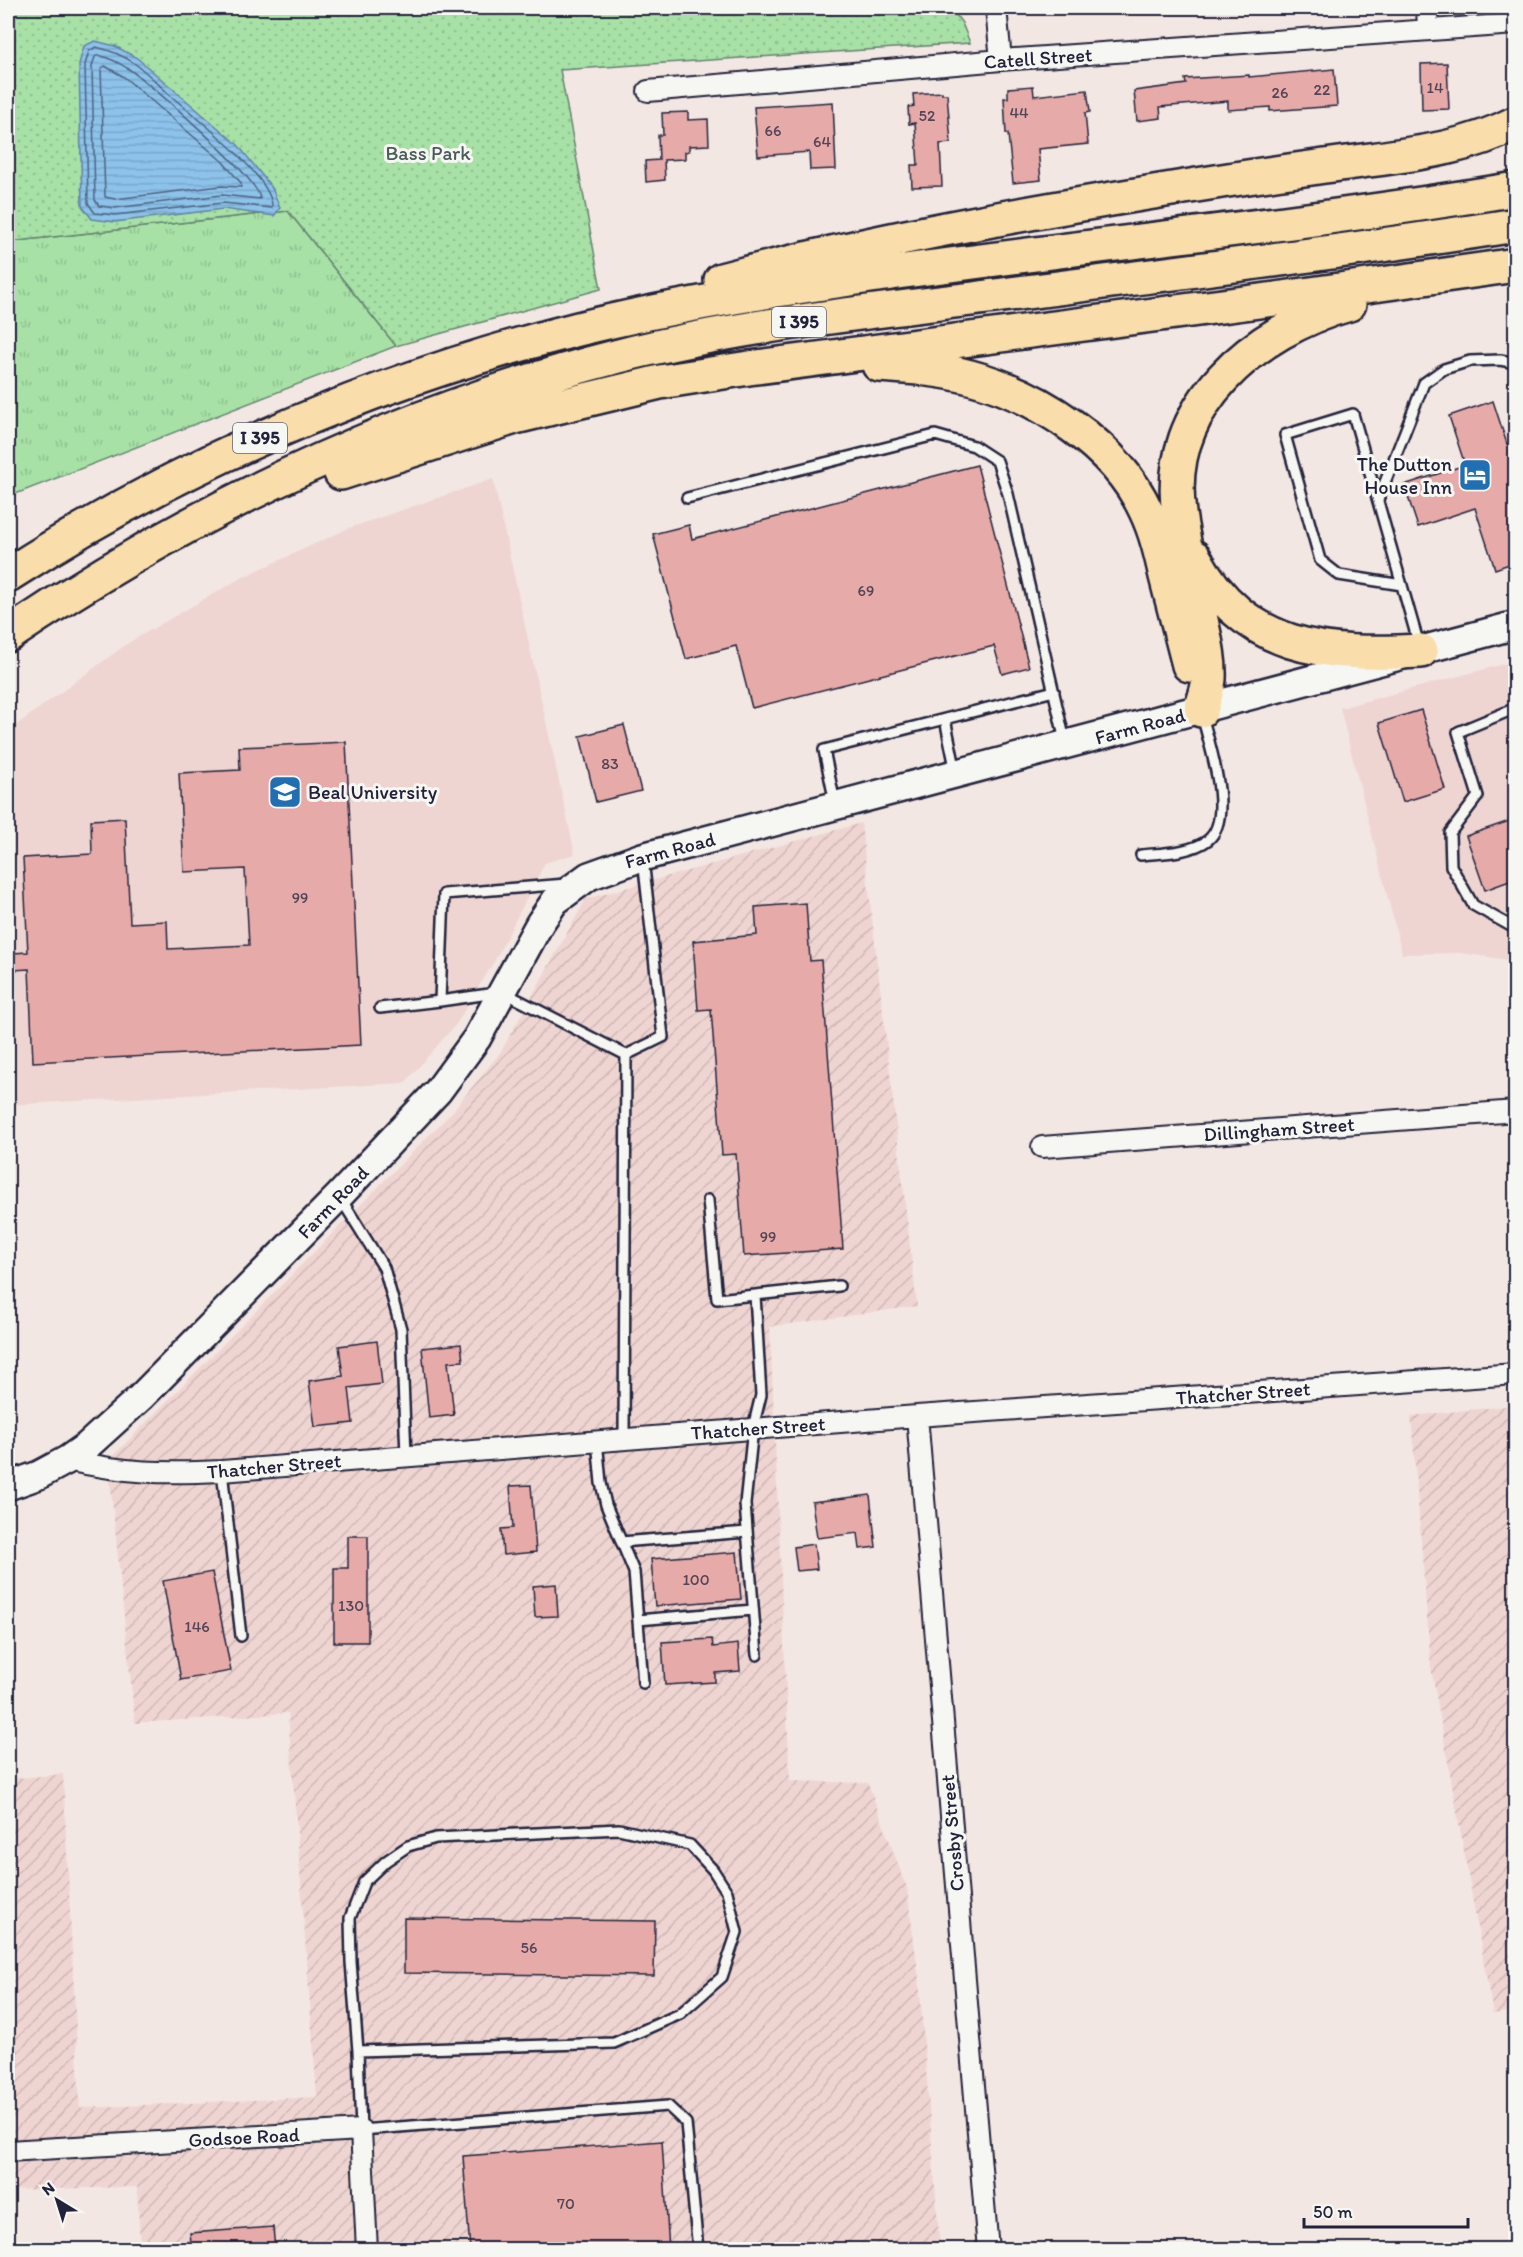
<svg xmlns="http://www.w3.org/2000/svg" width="1523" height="2257" viewBox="0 0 1523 2257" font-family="Itim,sans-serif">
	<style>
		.built { fill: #efd5d2 }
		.industrial { fill: url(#industrial-furrows) }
		.grass { fill: url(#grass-tufts); stroke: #648270; stroke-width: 1.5 }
		.park { fill: url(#park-dots); stroke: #648270; stroke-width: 1.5 }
		.water { fill: url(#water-rules); stroke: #6282a4; stroke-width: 1.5 }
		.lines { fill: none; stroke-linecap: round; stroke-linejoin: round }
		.shore { stroke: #4d6281; stroke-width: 1.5 }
		.building { fill: #e6aba9; stroke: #22223b; stroke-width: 1.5 }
		.lane-casing { stroke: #22223b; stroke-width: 14 }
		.street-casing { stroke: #22223b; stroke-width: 24 }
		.secondary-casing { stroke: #22223b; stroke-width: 32 }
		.highway-casing { stroke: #22223b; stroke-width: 38 }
		.lane { stroke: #f6f6f2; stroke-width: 9 }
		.street { stroke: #f6f6f2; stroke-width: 20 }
		.secondary { stroke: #f6f6f2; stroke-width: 27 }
		.highway { stroke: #f9deab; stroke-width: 33 }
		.labels { text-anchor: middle; stroke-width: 6; stroke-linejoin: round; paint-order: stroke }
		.number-label { font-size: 16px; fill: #534456 }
		.shield { fill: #f6f6f2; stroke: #626272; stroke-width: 1.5 }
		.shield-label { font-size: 18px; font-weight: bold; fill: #22223b }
		.street-label { font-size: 20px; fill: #22223b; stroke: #f6f6f2 }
		.park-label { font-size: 20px; fill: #4a5b5b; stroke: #f6f6f2 }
		.poi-label { font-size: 20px; fill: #22223b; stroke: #f6f6f2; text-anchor: end }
	</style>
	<defs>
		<pattern id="industrial-furrows" width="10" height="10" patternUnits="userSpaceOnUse" patternTransform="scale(1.5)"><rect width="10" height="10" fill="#efd5d2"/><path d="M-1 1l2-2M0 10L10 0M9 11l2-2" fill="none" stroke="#cdb7b5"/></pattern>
		<pattern id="grass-tufts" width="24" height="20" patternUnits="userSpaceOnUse" patternTransform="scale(1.5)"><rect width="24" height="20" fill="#a7e1a6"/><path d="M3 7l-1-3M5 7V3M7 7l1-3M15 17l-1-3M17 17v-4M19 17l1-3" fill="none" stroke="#8fc190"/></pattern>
		<pattern id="park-dots" width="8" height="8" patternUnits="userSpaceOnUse" patternTransform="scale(1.5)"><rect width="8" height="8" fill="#a7e1a6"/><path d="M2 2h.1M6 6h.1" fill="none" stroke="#8fc190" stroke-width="1.8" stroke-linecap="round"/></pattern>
		<pattern id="water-rules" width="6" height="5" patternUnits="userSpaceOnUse" patternTransform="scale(1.5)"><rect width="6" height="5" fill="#8dc2ea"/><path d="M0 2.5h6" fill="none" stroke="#79a6ca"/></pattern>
	</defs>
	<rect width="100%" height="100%" fill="#f3e7e3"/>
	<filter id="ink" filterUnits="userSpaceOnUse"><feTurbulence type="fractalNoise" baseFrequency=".0167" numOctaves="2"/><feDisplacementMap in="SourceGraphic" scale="12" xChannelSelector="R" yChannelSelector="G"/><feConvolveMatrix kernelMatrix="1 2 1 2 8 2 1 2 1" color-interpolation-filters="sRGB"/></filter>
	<g filter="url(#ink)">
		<path class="built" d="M493 479 575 854 545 863 495 960 457 1023 405 1083 8 1105V731L128 643 239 579 349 528Z
			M1515 661V961L1460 953 1402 954 1340 708Z"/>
		<path class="industrial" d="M861 823 917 1306 770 1327 790 1781 868 1783 907 1888 919 1979 940 2249H136L140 2246 137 2187 8 2190V1779L63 1774 80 2108 317 2097 288 1713 135 1723 108 1461 451 1113 500 1053 586 899Z
			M8 1391 17 1465 8 1495Z
			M1515 1405 1516 2011 1493 2014 1431 1667 1411 1416Z"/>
		<path class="grass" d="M288 211 396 346 8 497V242Z"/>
		<path class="park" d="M8 8H951L962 23 970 43 560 70 601 289 396 346 288 211 8 242Z"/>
		<path class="water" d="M95 41 115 46 137 58 238 145 272 188 280 208 274 216 223 209 115 222 92 219 82 206 79 64 84 46Z"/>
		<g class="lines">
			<path class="shore" d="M96 47C109 50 122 55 134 63 148 73 160 86 172 97 195 116 275 179 272 208L223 203 115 215 95 213 88 203 85 65 89 51Z
				M98 55C109 58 118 62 127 68 148 81 260 179 260 199L222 195 115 208 99 206 95 200 92 66 95 57Z
				M105 66 124 77 222 161 241 183V187L221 186 115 199 105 197 101 69Z"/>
		</g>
		<path class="building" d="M1447 63 1449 109 1422 110 1421 64Z
			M1334 69 1337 106 1270 111V107L1228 110V101L1160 107 1161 118 1137 121 1134 91 1186 84 1185 79 1249 75V77Z
			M1033 86 1034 96 1087 90 1090 112 1085 113 1088 144 1038 149 1041 180 1013 183 1008 134H1006L1004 98H1008V88Z
			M942 92V94H947L951 143 940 144 942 186 912 187 911 165H918L915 123 909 124 908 107 914 106 913 94Z
			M833 102 836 169 810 170 809 152 758 156 754 107Z
			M688 112V120L708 119 709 145 689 146V151L685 152V159L664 160 665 180 646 182 645 161 659 160 658 135H663L662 113Z
			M1493 401 1507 444 1515 441V562L1495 569 1475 508 1418 527 1404 485 1465 465 1449 416Z
			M977 465 1029 667 1002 674 994 646 752 708 736 646 686 659 653 534 689 525 692 539Z
			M1421 710 1445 789 1403 802 1379 723Z
			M624 725 641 791 596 802 580 736Z
			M346 742 361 1045 33 1062 29 969 13 970V953L28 952 23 858 92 854 91 820 125 818 130 923 167 921 168 949 249 945 245 869 184 872 179 773 240 770 239 747Z
			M1515 819V879L1485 890 1466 836Z
			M806 903 810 961 821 960 843 1249 744 1256 736 1154 722 1155 711 1009 698 1010 693 941 757 935 755 907Z
			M377 1341 382 1384 349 1388 353 1423 315 1427 309 1381 343 1376 339 1346Z
			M461 1344 463 1361 448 1362 454 1415 429 1418 422 1348Z
			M531 1485 536 1552 503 1555 501 1529 513 1528 510 1486Z
			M870 1495 876 1547 860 1549 858 1533 817 1538 812 1502Z
			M348 1536H368V1642H334V1568H348Z
			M814 1544 817 1569 797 1571 794 1547Z
			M737 1552 741 1599 655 1606 651 1559Z
			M212 1572 231 1671 181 1680 163 1581Z
			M556 1584 558 1616 535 1617 533 1586Z
			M712 1639 713 1647 738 1644 740 1671 715 1673V1682L665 1685 662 1642Z
			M404 1918 655 1921 654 1976 404 1973Z
			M662 2141 669 2250H470L463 2156Z
			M273 2227 275 2250H192L190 2233Z"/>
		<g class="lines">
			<defs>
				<path id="lane" d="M687 498 935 435 974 446 997 461 1008 494 1065 741
					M1378 500 1424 383 1444 369 1470 361 1500 360 1516 363
					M1402 585 1339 575 1320 560 1285 435 1353 414 1419 645
					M1516 708 1458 732 1478 796 1450 833 1451 866 1473 905 1516 929
					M945 719 956 772
					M835 803 824 750 1054 691
					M1141 855C1161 853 1191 853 1208 840 1235 818 1209 744 1202 715
					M566 884 444 894 440 1001 503 992 626 1055 624 1438
					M380 1008 440 1001
					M626 1055 663 1037 643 859
					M341 1199 384 1268 401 1329 406 1455
					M708 1200 717 1299 755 1295
					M597 1440 601 1483 606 1505 634 1572 643 1683
					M222 1471 241 1636
					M621 1542 747 1532
					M638 1620 753 1610
					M757 1655 745 1504 753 1428 761 1395 755 1295 839 1286
					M358 2051 614 2043 680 2014 722 1977 737 1932 727 1892 713 1870 690 1845 619 1829 436 1838 408 1846 386 1861 364 1882 350 1918 351 1962 358 2051 361 2130 668 2106 686 2123 698 2250"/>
				<path id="street" d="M996 8 1001 60
					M1427 8 1428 30
					M648 91 1001 60 1516 24
					M1042 1147 1516 1111
					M917 1416 988 2250
					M67 1460C124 1473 164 1474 222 1471L917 1416 1516 1374
					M8 2151 361 2130 367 2250"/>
				<path id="secondary" d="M8 1486 39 1475 67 1460 87 1446 141 1397 339 1196 438 1091 477 1038 540 923 555 901 589 876 642 857 1516 625"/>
				<path id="highway" d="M721 280C887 236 1058 207 1228 180 1273 173 1318 167 1362 161 1415 154 1468 148 1516 123
					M879 365C910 367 940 369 970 377 1038 395 1116 445 1146 511 1156 532 1161 554 1166 576 1174 606 1181 635 1189 665
					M341 473 515 417 660 382 749 368 1275 299 1516 265
					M1194 557C1245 651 1325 656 1421 651
					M8 575C183 462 376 380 578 329 686 302 795 287 905 271 1108 243 1313 223 1516 189
					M8 635C196 508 398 412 619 356 737 326 859 313 980 298 1158 275 1337 253 1516 225
					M1201 710C1204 700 1208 689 1209 679 1210 659 1205 639 1201 620 1194 585 1184 549 1179 513 1163 406 1255 330 1349 304"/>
			</defs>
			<use href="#lane" class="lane-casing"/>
			<use href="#street" class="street-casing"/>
			<use href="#secondary" class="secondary-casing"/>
			<use href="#highway" class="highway-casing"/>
			<use href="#lane" class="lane"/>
			<use href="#street" class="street"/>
			<use href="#secondary" class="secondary"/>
			<use href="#highway" class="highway"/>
		</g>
	</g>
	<defs>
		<symbol id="hotel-square" viewBox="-11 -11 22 22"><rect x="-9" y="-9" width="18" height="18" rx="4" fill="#1f6fb2" stroke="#f6f6f2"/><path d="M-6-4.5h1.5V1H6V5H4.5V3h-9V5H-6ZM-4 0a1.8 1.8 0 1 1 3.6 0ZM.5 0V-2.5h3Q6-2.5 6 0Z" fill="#fff"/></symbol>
		<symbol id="university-square" viewBox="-11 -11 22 22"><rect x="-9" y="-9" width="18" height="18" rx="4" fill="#1f6fb2" stroke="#f6f6f2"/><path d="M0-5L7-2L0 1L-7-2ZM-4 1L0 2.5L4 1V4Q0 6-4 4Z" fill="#fff"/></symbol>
	</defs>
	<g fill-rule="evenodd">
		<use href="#hotel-square" x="1456" y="456" width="38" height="38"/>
		<use href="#university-square" x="266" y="773" width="38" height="38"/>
	</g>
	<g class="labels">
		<g class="number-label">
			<text x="1435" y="93">14</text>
			<text x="1322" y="95">22</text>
			<text x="1280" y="98">26</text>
			<text x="1019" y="118">44</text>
			<text x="927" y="121">52</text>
			<text x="773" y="136">66</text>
			<text x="822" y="147">64</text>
			<text x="866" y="596">69</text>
			<text x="610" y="769">83</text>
			<text x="300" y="903">99</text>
			<text x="768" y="1242">99</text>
			<text x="696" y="1585">100</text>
			<text x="351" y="1611">130</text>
			<text x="197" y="1632">146</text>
			<text x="529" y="1953">56</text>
			<text x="566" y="2209">70</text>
		</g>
		<g class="shield">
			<rect x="772" y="307" width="54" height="30" rx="4.5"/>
			<rect x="233" y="423" width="54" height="30" rx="4.5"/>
		</g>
		<g class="shield-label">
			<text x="799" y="328">I 395</text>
			<text x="260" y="444">I 395</text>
		</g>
		<g class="street-label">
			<text transform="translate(1038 58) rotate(-4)" y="7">Catell Street</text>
			<text transform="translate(1140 726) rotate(-15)" y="7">Farm Road</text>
			<text transform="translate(670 850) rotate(-15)" y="7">Farm Road</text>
			<text transform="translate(1279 1129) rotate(-4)" y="7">Dillingham Street</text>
			<text transform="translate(333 1202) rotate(-46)" y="7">Farm Road</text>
			<text transform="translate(1243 1393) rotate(-4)" y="7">Thatcher Street</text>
			<text transform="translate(758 1428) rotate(-4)" y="7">Thatcher Street</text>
			<text transform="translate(274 1466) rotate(-5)" y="7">Thatcher Street</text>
			<text transform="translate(952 1833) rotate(-95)" y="7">Crosby Street</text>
			<text transform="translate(244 2137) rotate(-3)" y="7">Godsoe Road</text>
		</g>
		<g class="park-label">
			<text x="428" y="160">Bass Park</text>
		</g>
		<g class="poi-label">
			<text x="1452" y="471">The Dutton<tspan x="1452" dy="23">House Inn</tspan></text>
			<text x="308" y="799" text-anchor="start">Beal University</text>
		</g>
	</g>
	<rect width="1523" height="2257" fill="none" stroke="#f6f6f2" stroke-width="30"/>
	<rect x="15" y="15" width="1493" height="2227" fill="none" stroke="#22223b" stroke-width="2" filter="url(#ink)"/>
	<g transform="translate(57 2200) rotate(322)" stroke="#f6f6f2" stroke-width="4.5" paint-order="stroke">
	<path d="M0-4.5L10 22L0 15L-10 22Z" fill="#22223b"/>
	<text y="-9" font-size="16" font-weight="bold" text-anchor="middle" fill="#22223b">N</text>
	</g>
	<path d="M1304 2218v9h164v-9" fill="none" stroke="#22223b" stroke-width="3"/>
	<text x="1313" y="2218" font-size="18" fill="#22223b" stroke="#f6f6f2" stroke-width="4.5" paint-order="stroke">50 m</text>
</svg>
